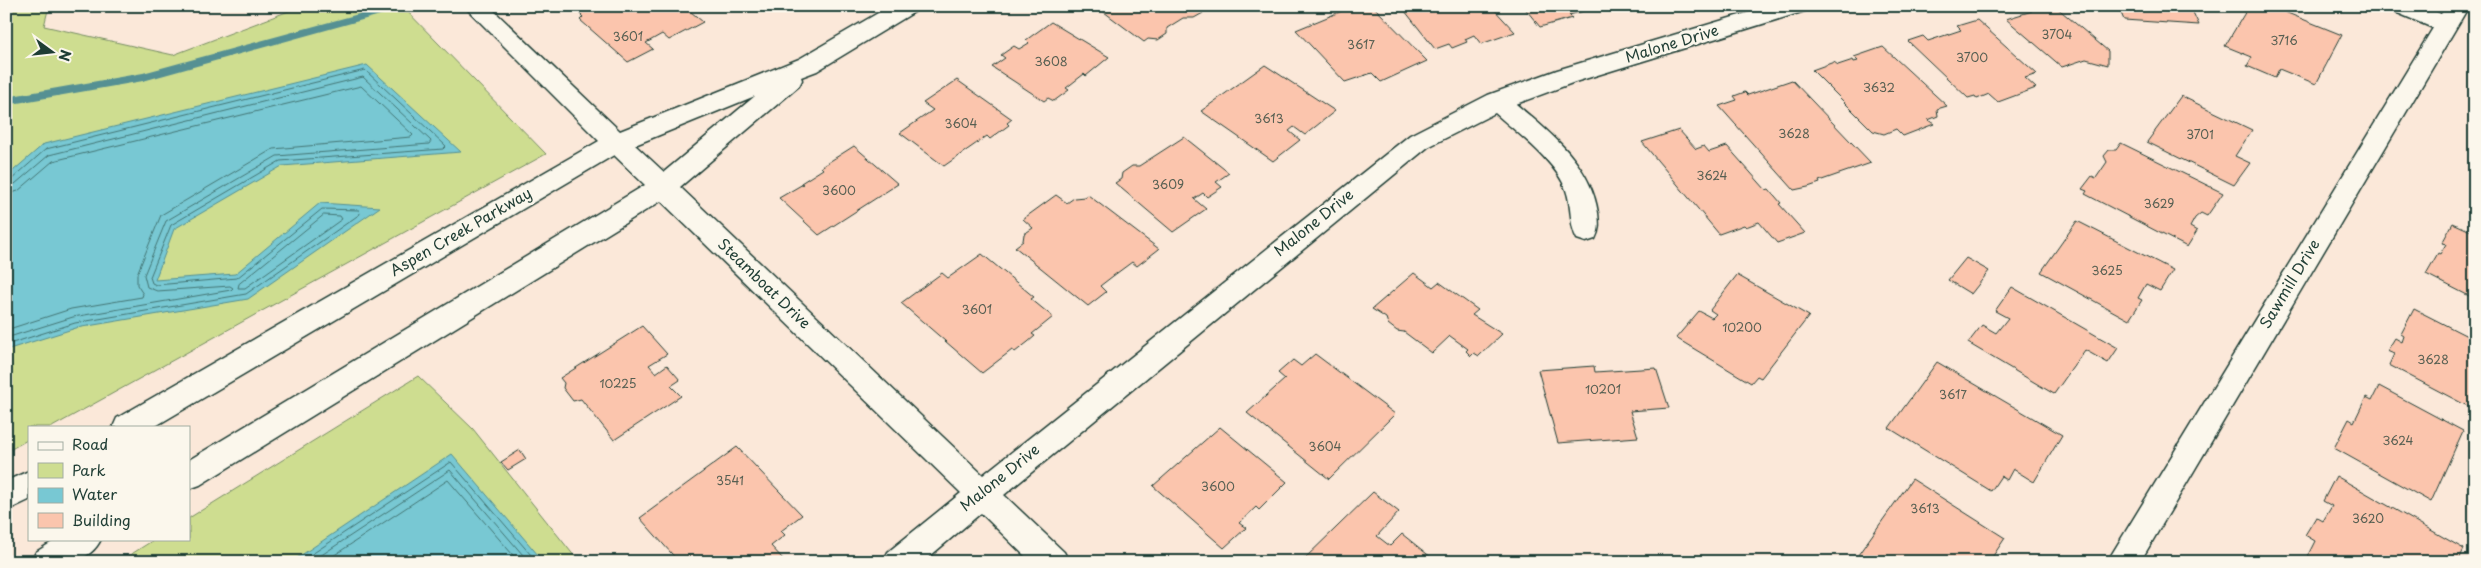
<svg xmlns="http://www.w3.org/2000/svg" width="2481" height="568" viewBox="0 0 2481 568" font-family="'Playpen Sans',sans-serif">
	<style>
		.green { fill: #cedd90; stroke: #768d62 }
		.water { fill: #78c8d3; stroke: #549093 }
		.lines { fill: none; stroke-linecap: round; stroke-linejoin: round }
		.shore { stroke: #437574; stroke-width: 1 }
		.stream { fill: #549093; fill-rule: evenodd }
		.building { fill: #fbc5ad; stroke: #1f3d34 }
		.minor-casing { stroke: #1f3d34; stroke-width: 3 }
		.minor { fill: #fbf7ec; fill-rule: evenodd }
		.labels { text-anchor: middle; stroke-width: 5; stroke-linejoin: round; paint-order: stroke }
		.number-label { font-size: 12px; fill: #565f52 }
		.street-label { font-size: 15px; fill: #1f3d34; stroke: #fbf7ec }
	</style>
	<rect width="100%" height="100%" fill="#fbe8d9"/>
	<filter id="ink" filterUnits="userSpaceOnUse"><feTurbulence type="fractalNoise" baseFrequency=".02" numOctaves="2"/><feDisplacementMap in="SourceGraphic" scale="10" xChannelSelector="R" yChannelSelector="G"/><feConvolveMatrix kernelMatrix="1 2 1 2 8 2 1 2 1" color-interpolation-filters="sRGB"/></filter>
	<g filter="url(#ink)">
		<path class="green" d="M6 6H49L44 26 173 55 302 6H402L546 154 52 427H29V439L6 452Z
			M418 376 473 429 579 562H119L155 539H189V518Z"/>
		<path class="water" d="M367 65 461 152 282 166 174 229 155 280 235 274 320 203 380 207 248 299 76 328 6 350V177L44 144Z
			M452 454 544 562H291Z"/>
		<g class="lines">
			<path class="shore" d="M6 181 11 180 46 149 365 70 446 146 443 149 280 161 171 225 150 277 152 283 156 285 237 278 322 209 359 210 360 214 246 294 75 323 6 345
				M6 187 15 184 49 155 363 77 431 141 429 144 277 156 166 221 144 275 147 287 157 291 230 286 233 288 231 290 73 317 6 338
				M6 195 18 191 53 161 361 86 413 135 411 137 273 149 161 215 137 274V285L143 294 142 297 71 309 6 330
				M324 215 340 216 342 219 245 288H238L239 284Z
				M300 562 451 462 537 562
				M311 562 450 470 529 562
				M324 562 448 480 519 562"/>
			<path class="stream" d="M388 6H398L399 8 398 10 143 81 6 105V97L143 73Z"/>
		</g>
		<path class="building" d="M590 6H684L703 22 669 40 662 34 646 43 653 49 628 62 580 20 583 17 578 12Z
			M1096 6H1203V13L1194 18H1183L1167 28V34L1158 40 1148 39 1144 42Z
			M1354 6H1373L1427 61 1381 82 1372 73 1345 82 1296 30Z
			M1401 6H1491L1515 32 1481 44 1474 35 1465 39 1467 42 1452 48 1449 44 1435 49Z
			M1523 6H1603L1569 15 1572 18 1540 27Z
			M2026 6H2055L2108 51V65L2086 59 2062 67 2006 19 2032 11Z
			M2118 6H2190L2199 25 2124 20Z
			M2249 6H2270L2342 35 2316 84 2279 69 2275 78 2247 66 2252 57 2225 46Z
			M1977 20 2037 74 2025 78 2036 88 1998 102 1989 94 1977 99 1975 96 1968 98 1908 41 1923 36 1928 41 1961 30 1957 26Z
			M1051 22 1109 57 1086 76 1084 74 1066 88 1069 90 1054 101 1048 98 1044 101 992 67 1005 58 1001 55 1014 46 1019 49 1029 43 1026 40Z
			M1883 47 1947 106 1937 109 1938 116 1928 120 1934 124 1903 136 1896 129 1884 134 1873 131 1812 70 1834 62 1838 65 1853 60 1854 62 1858 61 1854 57Z
			M1265 65 1335 111 1305 135 1294 127 1289 131 1300 140 1273 161 1201 111Z
			M957 80 1012 119 1007 123 1009 125 990 139 987 136 944 166 900 133 933 110 923 103Z
			M1792 80 1871 163 1819 181 1820 183 1808 187 1794 190 1719 106 1737 100 1734 96 1745 92 1748 95Z
			M2181 96 2252 130 2235 156 2250 163 2234 185 2147 142Z
			M1679 130 1696 149 1704 146 1709 152 1727 146 1766 190 1769 189 1781 203 1779 204 1805 233 1777 243 1759 222 1746 227 1744 225 1719 234 1642 142Z
			M1184 137 1229 173 1216 182 1222 187 1207 197 1203 193 1194 199 1206 209 1173 232 1115 183 1121 179 1122 173 1132 166H1139Z
			M2121 143 2223 193 2207 216 2201 213 2195 218 2190 227 2197 231 2187 247 2085 194 2087 191 2082 189 2092 176 2096 178 2107 162 2104 156 2109 150H2116Z
			M854 146 898 184 819 235 779 198 803 184 801 183 823 169 821 167Z
			M1056 195 1067 203 1074 198 1085 197 1088 195 1159 249 1137 266 1132 262 1113 276 1100 286 1106 292 1088 306 1015 247 1023 241 1024 234 1033 228 1023 219Z
			M2077 221 2173 270 2160 291 2146 284 2138 298 2142 300 2129 320 2041 272Z
			M2453 223 2475 233V299L2426 274 2438 253 2440 254 2446 244 2442 243Z
			M982 254 1034 297 1031 299 1053 317 1032 334 1035 336 1028 342 1015 352 1012 350 982 373 901 303 942 273 948 278Z
			M1966 258 1989 271 1971 294 1948 280Z
			M1414 273 1433 287 1439 282 1478 310 1472 315 1502 334 1479 356 1474 353 1471 356 1466 351 1468 349 1450 336 1432 353 1404 332 1397 331 1388 324 1386 318 1372 309Z
			M1737 275 1809 316 1761 378 1757 376 1751 383 1676 338 1699 311 1712 318 1716 314 1710 310Z
			M2012 287 2118 348 2108 363 2085 350 2054 394 1968 343 1982 325 1996 333 2008 318 1995 311Z
			M2414 309 2475 340V410L2389 365 2394 354 2387 351 2395 338 2402 342 2404 336 2401 334Z
			M642 326 667 354 649 365 656 373 667 365 680 380 671 386 681 396 614 440 581 399 573 401 563 388 564 383 560 378Z
			M1315 354 1395 414 1329 479 1247 413 1285 379 1278 373 1293 360 1301 366Z
			M1937 362 2062 435 2034 482 2013 469 2007 480 2001 476 1991 491 1889 428Z
			M1594 366 1595 372 1656 368 1669 408 1630 411 1638 437 1558 443 1538 370Z
			M2379 386 2463 431 2431 502 2334 448 2349 419 2354 422 2366 397 2372 400Z
			M1220 427 1287 482 1259 510 1256 507 1239 523 1246 528 1224 548 1153 486Z
			M737 447 802 515 781 531 785 535 771 546 783 559 779 562H679L640 518Z
			M520 450 526 459 508 470 501 462Z
			M2336 476 2464 549 2458 562H2319L2308 555 2315 541 2305 535 2316 517 2323 521 2332 506 2323 501Z
			M1912 479 2005 538 1989 562H1867L1858 555Z
			M1373 492 1399 512 1377 536 1390 546 1402 534 1432 558 1428 562H1301Z"/>
		<g class="lines">
			<defs>
				<path id="minor" d="M464 6H489L620 131 799 59 890 6H919L916 11 817 71 801 77 802 80 799 86 680 187 983 475 1410 135 1488 95 1557 70 1770 6H1808L1805 11 1575 82 1516 104C1550 133 1591 164 1598 213 1599 223 1600 230 1595 239L1586 242 1577 239C1569 225 1572 206 1566 190 1556 161 1517 133 1495 113L1428 147 1004 495 1064 552 1069 562H1031L981 513 923 562H883L888 552 961 493 661 201 200 485 189 489V460L645 185 614 155 154 427H113L117 418 599 141ZM755 96 664 172 635 145Z
					M2390 6H2423L2441 14 2446 6H2469L2140 562H2107L2433 28 2393 11Z
					M29 471V500L6 511V481Z
					M57 539H101C88 567 57 562 31 562L36 552Z"/>
			</defs>
			<use href="#minor" class="minor-casing"/>
			<use href="#minor" class="minor"/>
		</g>
	</g>
	<g class="labels">
		<g class="number-label">
			<text x="2057" y="39">3704</text>
			<text x="628" y="41">3601</text>
			<text x="2284" y="45">3716</text>
			<text x="1361" y="49">3617</text>
			<text x="1972" y="62">3700</text>
			<text x="1051" y="66">3608</text>
			<text x="1879" y="92">3632</text>
			<text x="1269" y="123">3613</text>
			<text x="961" y="128">3604</text>
			<text x="1794" y="138">3628</text>
			<text x="2200" y="139">3701</text>
			<text x="1712" y="180">3624</text>
			<text x="1168" y="189">3609</text>
			<text x="839" y="195">3600</text>
			<text x="2159" y="208">3629</text>
			<text x="2107" y="275">3625</text>
			<text x="977" y="314">3601</text>
			<text x="1742" y="332">10200</text>
			<text x="2433" y="364">3628</text>
			<text x="618" y="388">10225</text>
			<text x="1603" y="394">10201</text>
			<text x="1953" y="399">3617</text>
			<text x="2398" y="445">3624</text>
			<text x="1325" y="451">3604</text>
			<text x="730" y="485">3541</text>
			<text x="1218" y="491">3600</text>
			<text x="1925" y="513">3613</text>
			<text x="2368" y="523">3620</text>
		</g>
		<g class="street-label">
			<text transform="translate(1672 44) rotate(-17)" y="5">Malone Drive</text>
			<text transform="translate(1314 223) rotate(-39)" y="5">Malone Drive</text>
			<text transform="translate(461 232) rotate(-30)" y="5">Aspen Creek Parkway</text>
			<text transform="translate(764 284) rotate(44)" y="5">Steamboat Drive</text>
			<text transform="translate(2290 284) rotate(-59)" y="5">Sawmill Drive</text>
			<text transform="translate(1000 478) rotate(-39)" y="5">Malone Drive</text>
		</g>
	</g>
	<rect width="2481" height="568" fill="none" stroke="#fbf7ec" stroke-width="25"/>
	<rect x="12" y="12" width="2456" height="543" fill="none" stroke="#1f3d34" stroke-width="2" filter="url(#ink)"/>
	<rect x="28" y="426" width="162" height="115" fill="#fbf7ec" stroke="#a3ada2"/>
	<rect x="38" y="442" width="25" height="8" fill="#fbf7ec" stroke="#a3ada2"/>
	<text x="72" y="450" font-size="15" fill="#1f3d34">Road</text>
	<rect x="38" y="463" width="25" height="15" fill="#cedd90" stroke="#a3ada2"/>
	<text x="72" y="476" font-size="15" fill="#1f3d34">Park</text>
	<rect x="38" y="488" width="25" height="15" fill="#78c8d3" stroke="#a3ada2"/>
	<text x="72" y="500" font-size="15" fill="#1f3d34">Water</text>
	<rect x="38" y="513" width="25" height="15" fill="#fbc5ad" stroke="#a3ada2"/>
	<text x="72" y="526" font-size="15" fill="#1f3d34">Building</text>
	<g transform="translate(52 52) rotate(105)" stroke="#fbf7ec" stroke-width="4" paint-order="stroke">
	<path d="M0-4L9 19L0 12L-9 19Z" fill="#1f3d34"/>
	<text y="-8" font-size="14" font-weight="bold" text-anchor="middle" fill="#1f3d34">N</text>
	</g>
</svg>
